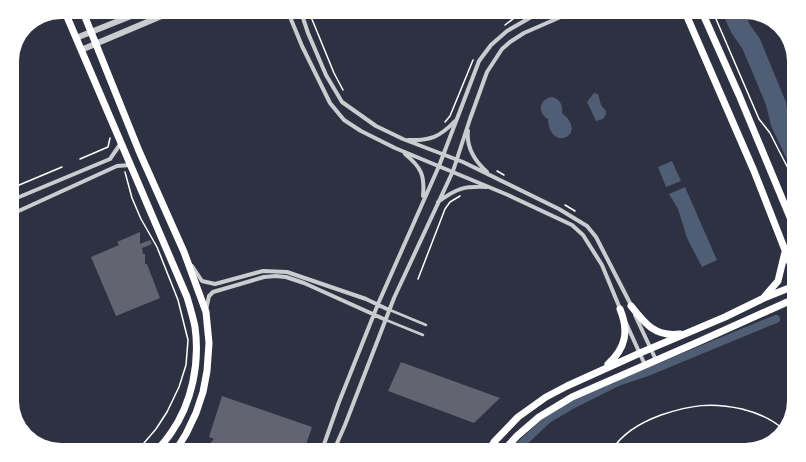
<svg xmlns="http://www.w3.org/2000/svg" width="806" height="462" viewBox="0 0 806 462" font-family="Merriweather,serif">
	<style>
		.water { fill: #4f5d75 }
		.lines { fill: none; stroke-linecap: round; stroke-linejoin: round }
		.canal { stroke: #4f5d75; stroke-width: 8 }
		.river { stroke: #4f5d75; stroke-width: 13 }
		.building { fill: #626471 }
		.path { stroke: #fff; stroke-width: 1.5 }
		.service { stroke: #caccd0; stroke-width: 2.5 }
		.minor { stroke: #caccd0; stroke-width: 4 }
		.tertiary { stroke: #caccd0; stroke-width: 6 }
		.secondary { stroke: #fff; stroke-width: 7 }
		.primary { stroke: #fff; stroke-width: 7 }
	</style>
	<rect width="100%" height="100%" fill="#2d3142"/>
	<path class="water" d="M594 93 598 94 601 105 606 111V114L603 119 596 121 587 102Z
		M552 97C560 99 563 105 562 113 590 136 549 153 548 119 537 113 539 99 552 97Z
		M672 161 681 181 666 187 658 167Z
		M685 187 717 260 702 267 687 238 678 209 669 194Z"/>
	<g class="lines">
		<path class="canal" d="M726 12 735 31 746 47 770 104 775 125 794 165
			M740 12 746 26 756 40 782 103 785 121 794 138
			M515 450 548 419 570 406 618 382 645 373 776 319"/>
		<path class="river" d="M733 12 740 27 750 43 769 88 773 106 794 152"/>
	</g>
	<path class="building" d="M140 232V244L150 240 152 244 142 248 143 254H145V264H147L160 298 116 316 91 257 119 245 117 242Z
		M401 362 500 398 474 423 388 391Z
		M222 396 312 427 304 450H204L214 439 209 437Z"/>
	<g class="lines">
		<path class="path" d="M309 12 334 73 343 90
			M713 12 759 119 770 133 794 180
			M175 18 189 12
			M505 25 522 12
			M445 122 450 116 473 60
			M80 159 108 147 110 138
			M497 171 504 175
			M125 172 132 198 141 219 157 247 178 300 188 340 186 365 179 387 167 412 156 429 138 450
			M12 188 62 167
			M565 205 575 211
			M418 279 445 209 450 202 460 196
			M612 450C623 432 642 422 661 415 691 405 711 402 742 409 758 413 771 418 783 429"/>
		<path class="service" d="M390 310 426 325
			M386 320 423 335"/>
		<path class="minor" d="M288 12 302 46 330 103 344 120 361 131 395 148 508 195 572 225 583 235 602 265 621 311
			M301 12 308 33 326 75 342 102 376 126 403 139 463 162 559 209 587 226 596 237 632 307
			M468 131C466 148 475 161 487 172
			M408 140C430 141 440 137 455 121
			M405 154C421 167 425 175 423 196
			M12 200 110 159 121 143
			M438 202C457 188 464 186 487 187
			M12 214 117 166 130 165
			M192 266 202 281 215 284 263 271 287 272 366 299 389 310
			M206 310 209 296 213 292 264 277 276 276 286 277 304 283 386 320
			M635 315 656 360
			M626 323 645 365
			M322 450 339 402 378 304 439 166 479 61 491 45 507 31 540 12
			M334 450 345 425 394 298 453 171 470 119 487 72 502 49 510 42 524 33 572 12"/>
		<path class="tertiary" d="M76 38 141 12
			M81 50 171 12"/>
		<path class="secondary" d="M685 12 754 171 794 273
			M702 12 739 95 794 227
			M765 296 778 281 785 252
			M631 306C645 324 655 337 680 334
			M608 364C626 348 629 331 620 309
			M489 450 494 442 518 417 546 397 567 386 640 353 725 317 764 298 794 286
			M504 450 517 436 539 417 572 397 698 342 794 299"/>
		<path class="primary" d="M65 12 187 297C190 307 193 317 195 327 200 363 192 403 171 433 167 439 162 445 157 450
			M83 12 139 151 184 252 206 312 209 343 207 371 203 392 196 413 186 434 176 450"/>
	</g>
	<path d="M0 0H806V462H0ZM61 19H745A42 42 0 0 1 787 61V401A42 42 0 0 1 745 443H61A42 42 0 0 1 19 401V61A42 42 0 0 1 61 19Z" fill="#fff" fill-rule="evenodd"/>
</svg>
